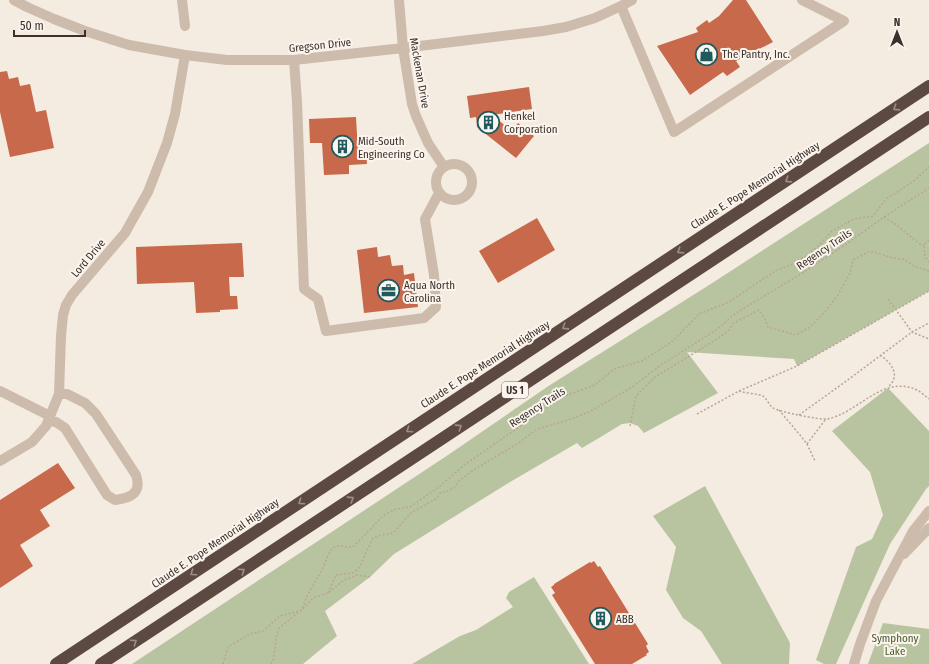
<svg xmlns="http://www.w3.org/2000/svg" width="929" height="664" viewBox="0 0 929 664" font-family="'Fira Sans Condensed',sans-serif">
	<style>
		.green { fill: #b8c4a0 }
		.building { fill: #c8694b }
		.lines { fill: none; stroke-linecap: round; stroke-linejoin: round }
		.path { stroke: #b9a596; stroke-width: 1.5; stroke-dasharray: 2 2; stroke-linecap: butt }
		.minor { stroke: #cdbbac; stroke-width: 10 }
		.highway { stroke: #5c4a42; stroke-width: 12 }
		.oneway { stroke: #9c8e87 }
		.labels { text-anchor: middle; stroke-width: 4; stroke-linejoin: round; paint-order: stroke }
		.shield { fill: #fbf5ee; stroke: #756b66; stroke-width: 1 }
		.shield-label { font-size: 10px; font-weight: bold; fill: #3b302b }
		.street-label { font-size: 11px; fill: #3b302b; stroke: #fbf5ee }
		.poi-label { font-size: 11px; fill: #3b302b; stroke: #fbf5ee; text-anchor: start }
		.park-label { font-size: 11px; fill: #4a5a2e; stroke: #fbf5ee }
	</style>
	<rect width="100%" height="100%" fill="#f4ebe1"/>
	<path class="green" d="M929 143V291L797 366 794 359 687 352 718 393 644 433 638 426 630 423 622 424 604 435 582 448 577 443 510 482 394 554 370 577 325 611 337 636 303 664H132L451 453 550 385 706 287Z
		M888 388 929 431V486L926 489 890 544 836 664H824L816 660 856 547 872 539 883 515 870 472 832 431Z
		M705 486 790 643 789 664H722L701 631 683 618 666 590 676 547 653 516Z
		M534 577 589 664H412L460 636 476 630 513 607 506 598 509 592Z
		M883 623 929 629V664H868Z"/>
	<path class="building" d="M733 0H746L773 42 736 61 740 67 727 76 723 72 690 95 657 46 698 32 696 28 707 20 709 23 719 16Z
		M7 71 9 79 18 77 20 86 30 84 36 112 46 110 54 148 10 157 0 112V72Z
		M529 87 532 109 492 115 512 131 518 123 534 136 516 158 477 127 476 117 470 118 467 96Z
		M356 117 358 152 366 151 367 164 349 165V174L324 175 322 143H310L309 119Z
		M537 218 555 250 498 283 479 251Z
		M242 243 244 277H229L230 296H237L238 309 220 310V312L196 313 194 282 137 284 136 247Z
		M377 247 378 257 390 255 392 266 403 265 404 275 414 273 418 307 364 313 357 250Z
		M58 463 75 488 40 510 50 526 20 545 33 566 0 588V500Z
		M594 561 598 567 600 566 648 644 646 646 649 652 646 654 647 655 632 664H595L552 595 555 593 551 587 554 585V584L590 562 591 563Z"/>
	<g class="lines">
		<path class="path" d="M884 217 895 224 921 245H924
			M929 240 924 245 925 257 928 261 929 262
			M888 299 912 332 929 339
			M880 355C892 363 901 376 888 387
			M739 391C744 393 759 394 763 396 767 399 769 405 773 408 780 412 820 420 827 419 859 413 882 374 917 390 921 392 925 396 929 399
			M779 410 800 435 807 444 815 461
			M697 414 739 391 797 366 929 291
			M799 415 845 382 912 332 929 323
			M630 426 636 396 655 377 709 344 727 332 734 323 759 310 765 319 768 327 796 335 810 327 823 314 838 295 850 273 853 260 870 251 893 258 903 259 916 267 929 271
			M807 444 825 420
			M328 593 336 575 353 573 360 567 366 552 373 538 381 535 389 534 394 532 411 513 436 499 441 492H445L454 488 459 481 472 471 520 442 537 429 565 421 587 413 631 388 661 365 716 330 736 313 793 279 845 245 884 217 929 188
			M303 609 313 598 328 593 344 580 357 575 370 577
			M223 664 228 647 250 634 263 631 280 616 302 610C306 595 315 583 322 570 325 564 328 552 333 548 339 543 347 549 354 546L384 515 396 509 410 507 440 486 463 466 562 397 595 385 614 369 642 361 673 341 699 314 729 302 775 271 790 265 808 255 820 244 832 231 854 219 873 216 886 199 896 193 915 180 929 167
			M271 664 274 657 276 638 279 628 300 611"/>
		<path class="minor" d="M14 0 27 7 54 19 85 31 129 45 185 55 227 60H294L403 48 543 31 566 27 595 18 621 6 632 0
			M182 0 185 26
			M399 0 403 48 412 104 416 116 428 143 444 167
			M621 6 674 132 844 21 802 0
			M294 60 297 102 304 289 318 299 326 331 424 318 436 307 434 275 425 219 439 193
			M436 182a18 18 0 1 1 36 0a18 18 0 1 1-36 0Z
			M0 391 50 416
			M48 421 56 422 65 428 107 495 115 500C131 498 142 493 136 475L96 414 85 403 67 394H59
			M0 461 32 442 46 426 59 394 61 336 63 315 66 305 72 295 125 233 148 192 167 143 175 114 185 55
			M904 554 929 528
			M854 664 860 644 876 601 913 531 929 511"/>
		<path class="highway" d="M56 664 929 86
			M101 664 929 117"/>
	</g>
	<defs><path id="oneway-chevron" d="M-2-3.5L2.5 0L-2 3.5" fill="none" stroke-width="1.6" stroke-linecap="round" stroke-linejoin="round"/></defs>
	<g class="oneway">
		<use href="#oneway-chevron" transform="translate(896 108) rotate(147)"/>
		<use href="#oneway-chevron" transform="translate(788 180) rotate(147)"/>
		<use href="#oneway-chevron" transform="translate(680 251) rotate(147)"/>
		<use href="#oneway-chevron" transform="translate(565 327) rotate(147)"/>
		<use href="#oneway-chevron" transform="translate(459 427) rotate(-33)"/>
		<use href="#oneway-chevron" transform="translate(409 430) rotate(146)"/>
		<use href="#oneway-chevron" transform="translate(351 499) rotate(-33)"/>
		<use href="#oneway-chevron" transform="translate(301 502) rotate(146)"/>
		<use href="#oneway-chevron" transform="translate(242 571) rotate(-34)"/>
		<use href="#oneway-chevron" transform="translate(193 573) rotate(146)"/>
		<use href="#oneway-chevron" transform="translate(134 642) rotate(-34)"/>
	</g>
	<defs>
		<symbol id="shop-ring" viewBox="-11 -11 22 22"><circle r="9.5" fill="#fbf5ee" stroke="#1f5a5e" stroke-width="1.5"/><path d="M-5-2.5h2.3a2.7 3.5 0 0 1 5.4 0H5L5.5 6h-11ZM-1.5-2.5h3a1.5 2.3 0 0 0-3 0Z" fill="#1f5a5e"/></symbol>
		<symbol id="building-ring" viewBox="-11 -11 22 22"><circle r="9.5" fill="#fbf5ee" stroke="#1f5a5e" stroke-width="1.5"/><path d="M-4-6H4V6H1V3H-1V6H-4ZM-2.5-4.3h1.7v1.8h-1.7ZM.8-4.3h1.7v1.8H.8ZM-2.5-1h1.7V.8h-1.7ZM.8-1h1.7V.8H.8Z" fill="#1f5a5e"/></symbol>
		<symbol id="office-ring" viewBox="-11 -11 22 22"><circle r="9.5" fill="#fbf5ee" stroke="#1f5a5e" stroke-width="1.5"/><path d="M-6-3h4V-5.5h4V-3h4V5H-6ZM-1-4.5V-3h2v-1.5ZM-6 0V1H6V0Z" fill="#1f5a5e"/></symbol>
	</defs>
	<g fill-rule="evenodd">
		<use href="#shop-ring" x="694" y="42" width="25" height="25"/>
		<use href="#building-ring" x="476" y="110" width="25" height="25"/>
		<use href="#building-ring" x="330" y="134" width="25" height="25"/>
		<use href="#office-ring" x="376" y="278" width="25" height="25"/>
		<use href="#building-ring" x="588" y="606" width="25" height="25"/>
	</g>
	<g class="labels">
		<rect class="shield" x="502" y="382" width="26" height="16" rx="3"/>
		<g class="shield-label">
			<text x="515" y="394">US 1</text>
		</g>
		<g class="street-label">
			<text transform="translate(320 45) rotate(-6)" y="4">Gregson Drive</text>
			<text transform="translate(420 73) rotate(80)" y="4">Mackenan Drive</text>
			<text transform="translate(755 185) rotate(-33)" y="4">Claude E. Pope Memorial Highway</text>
			<text transform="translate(824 249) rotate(-34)" y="4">Regency Trails</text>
			<text transform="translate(88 258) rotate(-50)" y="4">Lord Drive</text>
			<text transform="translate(485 364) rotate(-33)" y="4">Claude E. Pope Memorial Highway</text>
			<text transform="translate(537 407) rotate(-33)" y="4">Regency Trails</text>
			<text transform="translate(215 543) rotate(-34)" y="4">Claude E. Pope Memorial Highway</text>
		</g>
		<g class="poi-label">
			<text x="722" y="58">The Pantry, Inc.</text>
			<text x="504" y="120">Henkel<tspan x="504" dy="13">Corporation</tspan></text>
			<text x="358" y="145">Mid-South<tspan x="358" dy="13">Engineering Co</tspan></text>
			<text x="404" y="289">Aqua North<tspan x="404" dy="13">Carolina</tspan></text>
			<text x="616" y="623">ABB</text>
		</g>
		<g class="park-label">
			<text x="895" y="642">Symphony<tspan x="895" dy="13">Lake</tspan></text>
		</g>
	</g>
	<g transform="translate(897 32)" stroke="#fbf5ee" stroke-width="3" paint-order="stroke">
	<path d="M0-3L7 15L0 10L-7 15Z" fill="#3b302b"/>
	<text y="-6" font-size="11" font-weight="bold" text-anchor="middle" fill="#3b302b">N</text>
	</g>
	<path d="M14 30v6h71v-6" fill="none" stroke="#3b302b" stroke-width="2"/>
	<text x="20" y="30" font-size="12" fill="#3b302b" stroke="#fbf5ee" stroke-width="3" paint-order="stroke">50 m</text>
</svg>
